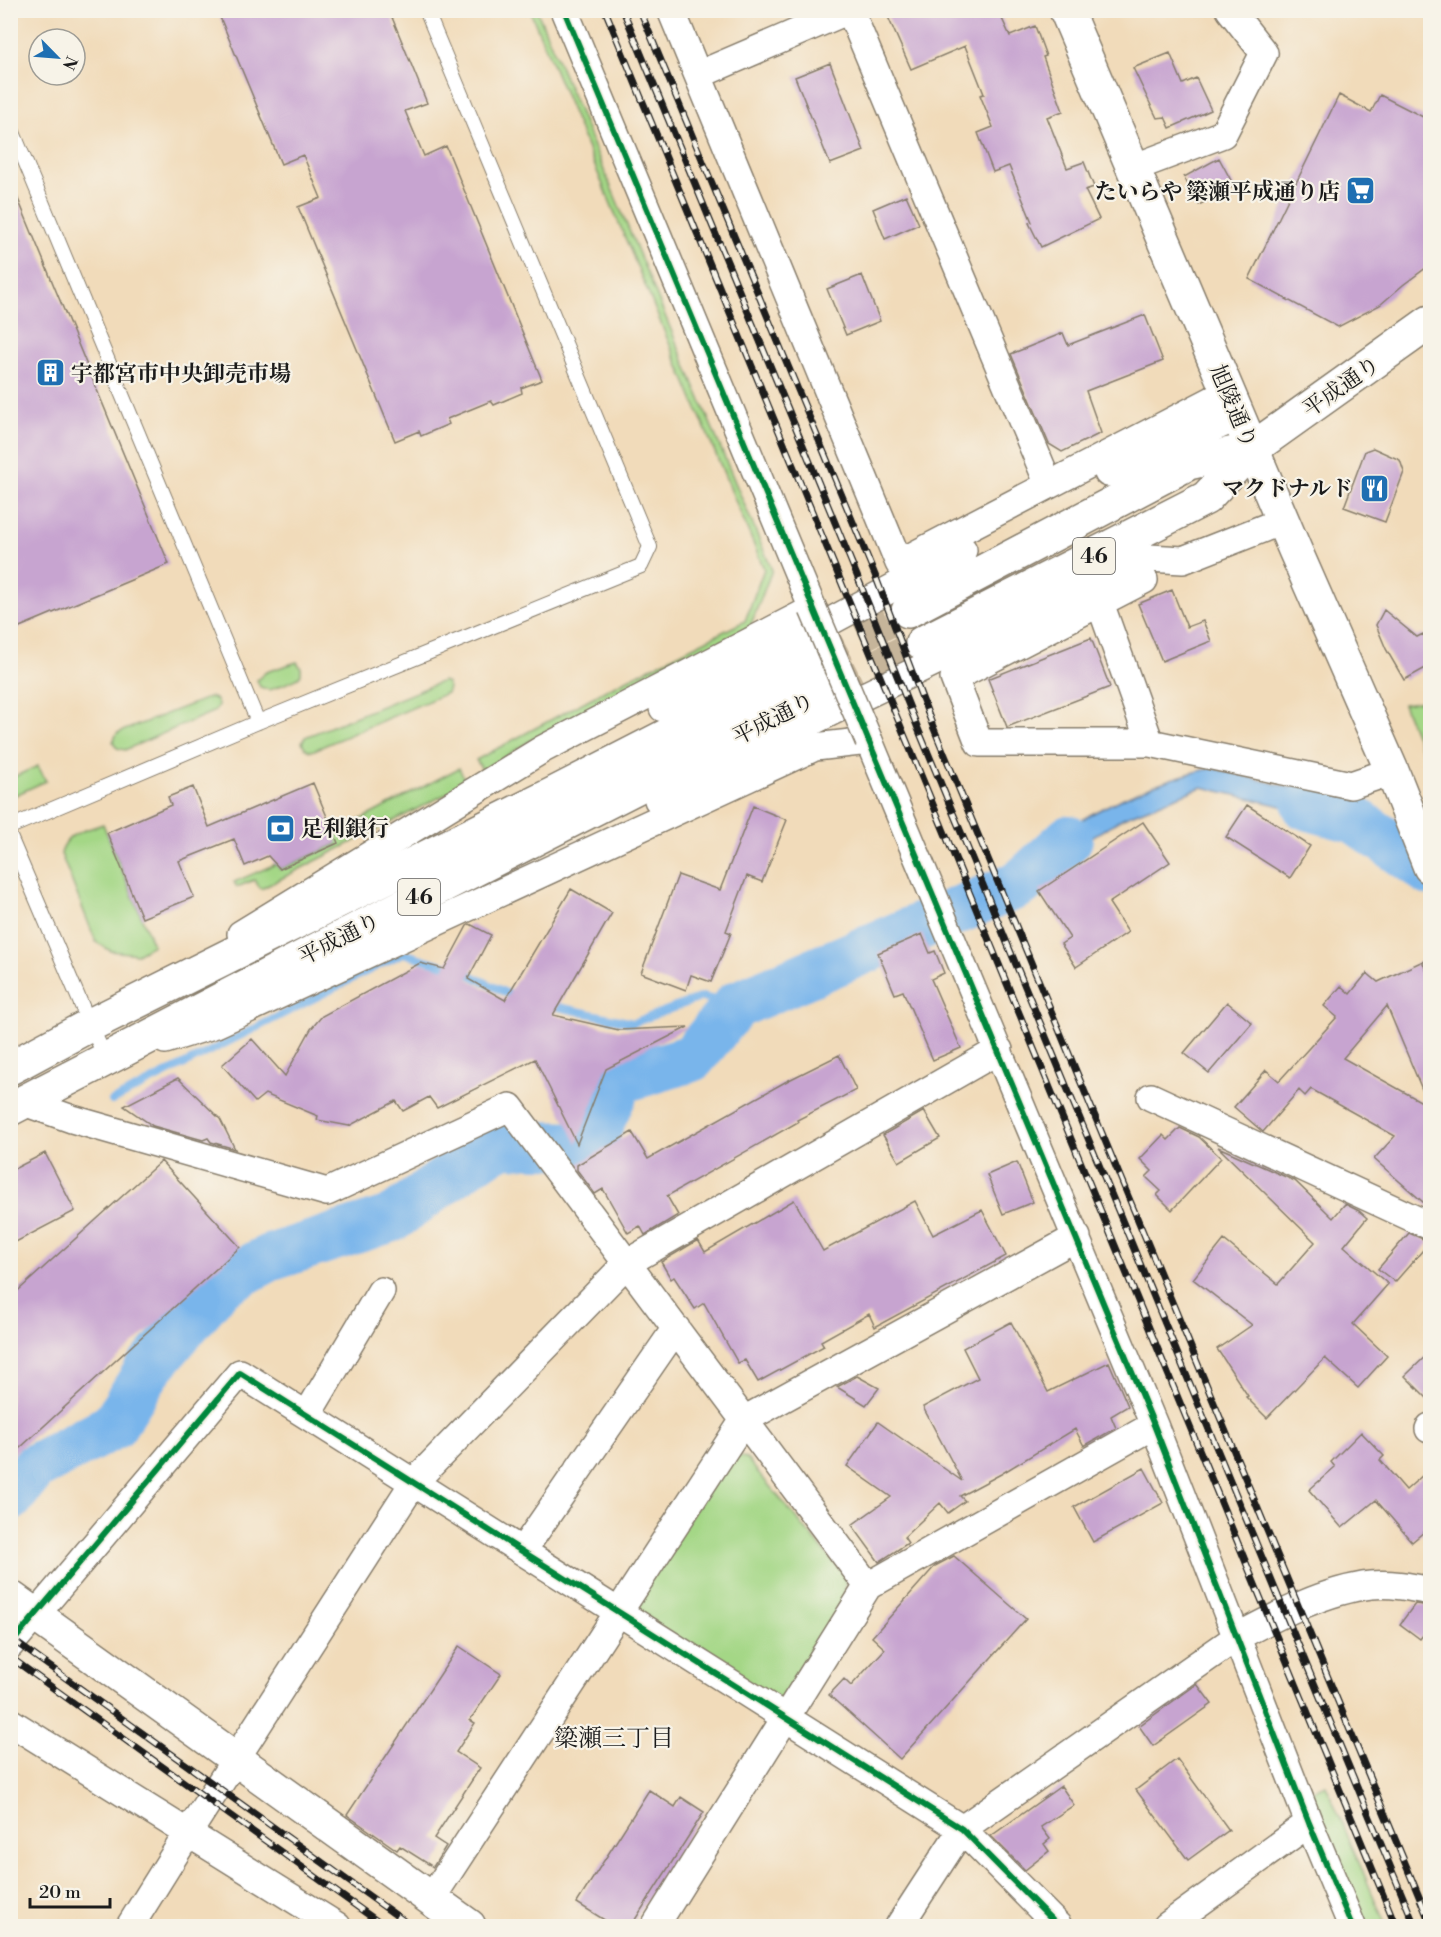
<svg xmlns="http://www.w3.org/2000/svg" width="1441" height="1937" viewBox="0 0 1441 1937" font-family="'Libre Bodoni','Noto Serif JP',serif">
	<style>
		.green { fill: #a4d786; stroke: #607a51; stroke-width: 1.5 }
		.water { fill: #79b5eb; stroke: #4a6884; stroke-width: 1.5 }
		.lines { fill: none; stroke-linecap: round; stroke-linejoin: round }
		.stream { stroke: #79b5eb; stroke-width: 8 }
		.river { stroke: #79b5eb; stroke-width: 48 }
		.building { fill: #c7a4d0; fill-rule: evenodd }
		.primary-tunnel { stroke: #c6b59a; stroke-width: 33; stroke-dasharray: 33 16; stroke-linecap: butt }
		.lane-casing { stroke: #867c6b; stroke-width: 16 }
		.street-casing { stroke: #867c6b; stroke-width: 30 }
		.secondary-casing { stroke: #867c6b; stroke-width: 36 }
		.primary-casing { stroke: #867c6b; stroke-width: 36 }
		.lane { stroke: #fff; stroke-width: 14 }
		.street { stroke: #fff; stroke-width: 27 }
		.secondary { stroke: #fff; stroke-width: 33 }
		.primary { stroke: #fff; stroke-width: 33 }
		.rail-casing { stroke: #1c1c1c; stroke-width: 7 }
		.rail { stroke: #f7f3e8; stroke-width: 4.5; stroke-dasharray: 14; stroke-linecap: butt }
		.street-bridge-casing { stroke: #867c6b; stroke-width: 30; stroke-linecap: butt }
		.street-bridge { stroke: #fff; stroke-width: 27 }
		.cycleway-casing { stroke: #f7f3e8; stroke-width: 10 }
		.cycleway { stroke: #00873e; stroke-width: 6 }
		.labels { text-anchor: middle; stroke-width: 4.5; stroke-linejoin: round; paint-order: stroke }
		.shield { fill: #f7f3e8; stroke: #5e5c59; stroke-width: 1.5 }
		.shield-label { font-size: 21px; font-weight: bold; fill: #1c1c1c }
		.poi-label { font-size: 22px; font-weight: bold; fill: #1c1c1c; stroke: #f7f3e8; text-anchor: end }
		.street-label { font-size: 22px; fill: #1c1c1c; stroke: #f7f3e8 }
		.neighbourhood-label { font-size: 24px; fill: #1c1c1c; stroke: #f7f3e8 }
	</style>
	<rect width="100%" height="100%" fill="#f7f3e8"/>
	<filter id="ink" filterUnits="userSpaceOnUse"><feTurbulence type="fractalNoise" baseFrequency=".0167" numOctaves="2"/><feDisplacementMap in="SourceGraphic" scale="12" xChannelSelector="R" yChannelSelector="G"/><feConvolveMatrix kernelMatrix="1 2 1 2 8 2 1 2 1" color-interpolation-filters="sRGB"/></filter>
	<filter id="wash" filterUnits="userSpaceOnUse"><feTurbulence type="fractalNoise" baseFrequency=".008" numOctaves="4" result="noise"/><feDisplacementMap in="SourceGraphic" scale="24" xChannelSelector="R" yChannelSelector="G"/><feGaussianBlur stdDeviation="1.35" result="paint"/><feColorMatrix in="noise" values="0 0 0 0 0 0 0 0 0 0 0 0 0 0 0 0 0 1.4 0 .05"/><feComposite in="paint" operator="in"/></filter>
	<g filter="url(#wash)">
		<rect width="100%" height="100%" fill="#f1dbba"/>
		<path class="green" d="M530 11H537L772 570 750 627 536 737 483 771 476 760 610 688 745 621 764 569Z
			M297 662 301 668V674L297 679 270 690 260 687 257 680 266 672Z
			M443 681 447 683 449 688 447 693 312 751C306 750 304 747 302 742L305 737Z
			M210 697 215 699 218 705 215 711 125 750 117 748 113 742 117 733Z
			M1430 700V770L1403 704Z
			M38 766 46 781 11 797V778Z
			M459 768 466 782 454 790 261 889 254 880 237 887 234 882 276 864 280 869 337 844 335 836 360 820Z
			M103 824 153 945 137 954 111 951 96 942 61 854C66 832 84 831 103 824Z
			M732 1454 746 1458 846 1577 843 1600 783 1699H765L636 1615 634 1600Z
			M1326 1785 1386 1926H1360L1310 1805 1311 1791Z"/>
		<path class="water" d="M1212 768 1289 787 1360 813 1376 849 1335 819 1202 787 1123 818 1085 841 1042 876 1022 890 1014 870C1028 858 1042 846 1057 836 1098 806 1163 778 1212 768Z"/>
		<g class="lines">
			<path class="stream" d="M549 1005 633 1023 702 997 736 1005
				M112 1101 403 953 463 971 506 993 519 996"/>
			<path class="river" d="M1306 806 1354 819 1430 872
				M10 1498 35 1467 113 1426 150 1367 221 1284 269 1258 393 1218 473 1160 503 1144 578 1146 597 1130 620 1080 692 1058 736 1005 1020 884 1069 839"/>
		</g>
		<g id="blocks">
			<path class="building" d="M217 10H389L427 103 405 111 424 156 446 146 542 380 521 388 522 393 494 405 491 401 447 419 449 424 421 436 419 431 395 441 298 207 321 198 303 155 281 164Z
				M885 10H998L1010 36 1035 26 1046 56 1043 57 1063 111 1047 117 1067 168 1084 162 1094 187 1085 190 1099 219 1041 247 1029 223 1032 222 1009 166 993 172 978 133 993 127 980 95 984 94 965 46 911 69Z
				M1170 53 1183 84 1196 78 1211 110 1170 128 1165 117 1157 118 1133 68Z
				M830 63 864 151 830 164 795 77Z
				M1339 95 1371 112 1380 95 1431 121V264L1403 285 1380 305 1338 327 1249 279Z
				M1219 158 1234 186 1199 205 1184 177Z
				M11 182 169 564 10 631V183Z
				M906 195 919 224 885 239 873 209Z
				M862 275 880 321 846 335 827 289Z
				M1145 315 1163 361 1086 391 1101 433 1062 452 1049 444 1011 354 1063 333 1068 345Z
				M1373 448 1400 460 1404 472 1385 522 1344 507 1365 451Z
				M1172 590 1187 627 1203 621 1211 641 1162 661 1138 604Z
				M1384 610 1417 637 1423 634 1431 648V665L1404 680 1386 649 1376 625Z
				M1091 638 1110 687 1007 727 988 679Z
				M313 783 338 843 280 869 268 856 245 866 234 839 179 861 194 897 142 918 107 833 171 805 168 797 193 787 209 827Z
				M1247 805 1310 846 1290 878 1226 837Z
				M753 806 787 820 762 882 747 876 726 931 731 933 711 982 691 975 686 990 641 973 678 875 720 890Z
				M1143 822 1170 862 1109 903 1128 932 1076 967 1061 944 1070 938 1039 891Z
				M571 889 612 913 553 1015 619 1030 688 1027 606 1069 577 1144 535 1059 437 1108 429 1097 403 1111 396 1101 349 1126 317 1120 318 1116 265 1094 255 1102 222 1065 252 1039 285 1076 311 1029 322 1016 420 963 444 969 467 926 470 924 491 935 468 979 505 1000Z
				M922 934 930 953 935 951 944 973 931 979 961 1048 933 1060 903 991 895 994 878 953Z
				M1425 960 1423 963 1431 980V1209L1374 1159 1395 1136 1311 1089 1305 1096 1299 1090 1263 1132 1234 1107 1266 1070 1279 1081 1337 1017 1324 1006 1341 986 1350 994 1367 973 1378 982ZM1387 1006 1429 1106 1343 1058Z
				M1227 1002 1252 1023 1209 1073 1184 1053Z
				M839 1055 856 1090 797 1120 798 1122 667 1196 678 1215 645 1235 640 1226 628 1233 603 1189 595 1194 577 1170V1165L632 1132 648 1159 787 1081Z
				M178 1078 220 1119 235 1149 211 1142 208 1138 203 1140 153 1126 124 1106Z
				M924 1111 940 1138 899 1162 883 1135Z
				M1180 1128 1199 1137 1221 1158 1172 1210 1157 1195 1161 1191 1146 1177 1152 1171 1140 1159 1163 1135 1168 1140Z
				M1218 1147 1295 1181 1333 1218 1345 1204 1359 1211 1367 1218 1344 1246 1388 1284 1353 1324 1387 1356 1358 1388 1325 1358 1267 1418 1246 1397 1248 1396 1217 1349 1252 1325 1193 1279 1224 1240 1278 1284 1315 1242Z
				M45 1153 75 1211 10 1245V1171Z
				M161 1161 240 1247 10 1457V1298Z
				M1017 1162 1033 1202 1003 1214 987 1175Z
				M794 1200 823 1251 915 1201 933 1235 982 1210 1006 1256 875 1327 869 1314 821 1341 824 1346 758 1382 745 1360 738 1363 704 1303 695 1309 674 1277 671 1279 661 1262 698 1240 705 1252Z
				M1409 1233 1430 1242 1395 1282 1378 1269Z
				M1011 1322 1048 1392 1109 1362 1128 1406 1111 1416 1116 1428 1084 1446 1075 1429 1001 1474 960 1496 965 1501 948 1513 940 1503 904 1537 908 1543 879 1562 852 1525 891 1497 847 1466 878 1422 962 1481 923 1407 978 1378 963 1348Z
				M1431 1351V1402L1405 1376Z
				M857 1376 879 1388 866 1405 837 1387Z
				M1361 1432 1384 1456 1380 1460 1406 1490 1431 1468V1526L1412 1542 1376 1500 1342 1528 1309 1490 1335 1467 1331 1462Z
				M1144 1468 1163 1503 1093 1542 1074 1507Z
				M954 1556 1026 1619 900 1759 829 1695 844 1679 851 1686 885 1649 872 1637 935 1566Z
				M1415 1604 1431 1606V1625L1420 1639 1400 1624Z
				M459 1646 501 1674 470 1720 475 1723 456 1752 480 1768 434 1838 446 1846 433 1867 400 1846 397 1850 347 1815Z
				M1197 1684 1212 1704 1153 1746 1139 1726Z
				M1177 1759 1229 1830 1188 1860 1136 1790Z
				M1061 1786 1074 1805 1041 1827 1050 1839 1044 1844 1049 1851 1025 1870 991 1836Z
				M649 1790 675 1807 681 1797 704 1812 631 1926H614L577 1903Z"/>
		</g>
	</g>
	<g filter="url(#ink)">
		<use href="#blocks" fill-opacity="0" stroke="#867c6b" stroke-width="1.5"/>
		<g class="lines">
			<path class="primary-tunnel" d="M816 659 908 611
				M830 689 922 643"/>
			<defs>
				<path id="lane" d="M10 125 258 722
					M10 827 258 722 641 566 650 547 426 10
					M10 837 90 1025 106 1058"/>
				<path id="street" d="M671 10 899 563 1228 392
					M850 10 1049 485
					M698 75 849 10
					M1133 168 1223 134 1264 53 1230 10
					M1108 473 1238 417
					M1144 580 954 678 979 743H1150L1351 785 1392 771
					M1100 603 1150 743
					M663 708 792 642 963 550
					M658 800 831 712 1149 558 1183 560 1282 521
					M241 934 543 749 813 609 564 10
					M165 1040 216 1024 815 747 869 741 1154 1425 1309 1823 1352 1926
					M1151 1097 1430 1226
					M24 1102 72 1119 327 1192 510 1107 868 1586
					M307 1415 381 1291
					M1429 1429 1430 1427
					M523 1550 676 1328
					M10 1645 240 1373 962 1829 1058 1926
					M10 1722 337 1926
					M431 1899 744 1420 1077 1237
					M130 1926 188 1833 414 1482 627 1263 999 1050
					M655 1926 868 1586 1154 1425
					M899 1926 962 1829 1237 1637C1276 1616 1326 1590 1371 1585 1391 1583 1411 1587 1430 1591
					M1167 1926 1309 1823"/>
				<path id="secondary" d="M1066 10 1295 550 1392 771 1430 867
					M10 1597 469 1926"/>
				<path id="primary" d="M908 611 1189 463 1252 449
					M922 643 1206 498 1252 449 1430 322
					M10 1068 90 1025 553 794 816 659
					M10 1109 324 946 830 689"/>
			</defs>
			<use href="#lane" class="lane-casing"/>
			<use href="#street" class="street-casing"/>
			<use href="#secondary" class="secondary-casing"/>
			<use href="#primary" class="primary-casing"/>
			<use href="#lane" class="lane"/>
			<use href="#street" class="street"/>
			<use href="#secondary" class="secondary"/>
			<use href="#primary" class="primary"/>
			<defs>
				<path id="rail" d="M605 10 1396 1926
					M623 10 860 583 919 731 1415 1926
					M640 10 875 575 932 724 1430 1923
					M10 1638 411 1926
					M10 1657 384 1926"/>
			</defs>
			<use href="#rail" class="rail-casing"/>
			<use href="#rail" class="rail"/>
			<defs>
				<path id="street-bridge" d="M813 609 869 741"/>
			</defs>
			<use href="#street-bridge" class="street-bridge-casing"/>
			<use href="#street-bridge" class="street-bridge"/>
			<defs>
				<path id="cycleway" d="M564 10 1154 1425 1309 1823 1352 1926
					M10 1645 240 1373 962 1829 1058 1926"/>
			</defs>
			<use href="#cycleway" class="cycleway-casing"/>
			<use href="#cycleway" class="cycleway"/>
		</g>
	</g>
	<defs>
		<symbol id="supermarket-square" viewBox="-11 -11 22 22"><rect x="-9" y="-9" width="18" height="18" rx="4" fill="#1f6fb2" stroke="#f7f3e8"/><path d="M-6-5.5h2.5l.6 2H6L4.5 2H-2.5L-4.4-4H-6ZM-1.5 3.2a1.3 1.3 0 1 0 .1 0ZM3 3.2a1.3 1.3 0 1 0 .1 0Z" fill="#fff"/></symbol>
		<symbol id="building-square" viewBox="-11 -11 22 22"><rect x="-9" y="-9" width="18" height="18" rx="4" fill="#1f6fb2" stroke="#f7f3e8"/><path d="M-4-6H4V6H1V3H-1V6H-4ZM-2.5-4.3h1.7v1.8h-1.7ZM.8-4.3h1.7v1.8H.8ZM-2.5-1h1.7V.8h-1.7ZM.8-1h1.7V.8H.8Z" fill="#fff"/></symbol>
		<symbol id="restaurant-square" viewBox="-11 -11 22 22"><rect x="-9" y="-9" width="18" height="18" rx="4" fill="#1f6fb2" stroke="#f7f3e8"/><path d="M-5-6h1v4h1v-4h1v4h1v-4h1v5L-1.5 .5V6h-2V.5L-5-1ZM5-6V6H3V1.5H1.5Q1.5-4 5-6Z" fill="#fff"/></symbol>
		<symbol id="bank-square" viewBox="-11 -11 22 22"><rect x="-9" y="-9" width="18" height="18" rx="4" fill="#1f6fb2" stroke="#f7f3e8"/><path d="M-6-4H6V4H-6ZM0-2.3a2.3 2.3 0 1 0 0 4.6a2.3 2.3 0 1 0 0-4.6Z" fill="#fff"/></symbol>
	</defs>
	<g fill-rule="evenodd">
		<use href="#supermarket-square" x="1344" y="174" width="33" height="33"/>
		<use href="#building-square" x="34" y="356" width="33" height="33"/>
		<use href="#restaurant-square" x="1358" y="472" width="33" height="33"/>
		<use href="#bank-square" x="264" y="812" width="33" height="33"/>
	</g>
	<g class="labels">
		<g class="shield">
			<rect x="1073" y="538" width="42" height="36" rx="4.5"/>
			<rect x="398" y="879" width="42" height="36" rx="4.5"/>
		</g>
		<g class="shield-label">
			<text x="1094" y="563">46</text>
			<text x="419" y="904">46</text>
		</g>
		<g class="poi-label">
			<text x="1340" y="199">たいらや 簗瀬平成通り店</text>
			<text x="71" y="381" text-anchor="start">宇都宮市中央卸売市場</text>
			<text x="1353" y="496">マクドナルド</text>
			<text x="301" y="836" text-anchor="start">足利銀行</text>
		</g>
		<g class="street-label">
			<text transform="translate(1341 386) rotate(-35)" y="8">平成通り</text>
			<text transform="translate(1234 406) rotate(67)" y="8">旭陵通り</text>
			<text transform="translate(773 718) rotate(-27)" y="8">平成通り</text>
			<text transform="translate(339 938) rotate(-27)" y="8">平成通り</text>
		</g>
		<g class="neighbourhood-label">
			<text x="614" y="1746">簗瀬三丁目</text>
		</g>
	</g>
	<rect width="1441" height="1937" fill="none" stroke="#f7f3e8" stroke-width="36"/>
	<g transform="translate(57 57) rotate(115)"><circle r="28" fill="#f7f3e8" stroke="#9f9d96" stroke-width="1.5"/>
	<path d="M0-4.5L10 22L0 15L-10 22Z" fill="#1f6fb2"/>
	<text y="-9" font-size="16" font-weight="bold" text-anchor="middle" fill="#1c1c1c">N</text>
	</g>
	<path d="M30 1898v9h80v-9" fill="none" stroke="#1c1c1c" stroke-width="3"/>
	<text x="39" y="1898" font-size="18" fill="#1c1c1c" stroke="#f7f3e8" stroke-width="4.5" paint-order="stroke">20 m</text>
</svg>
